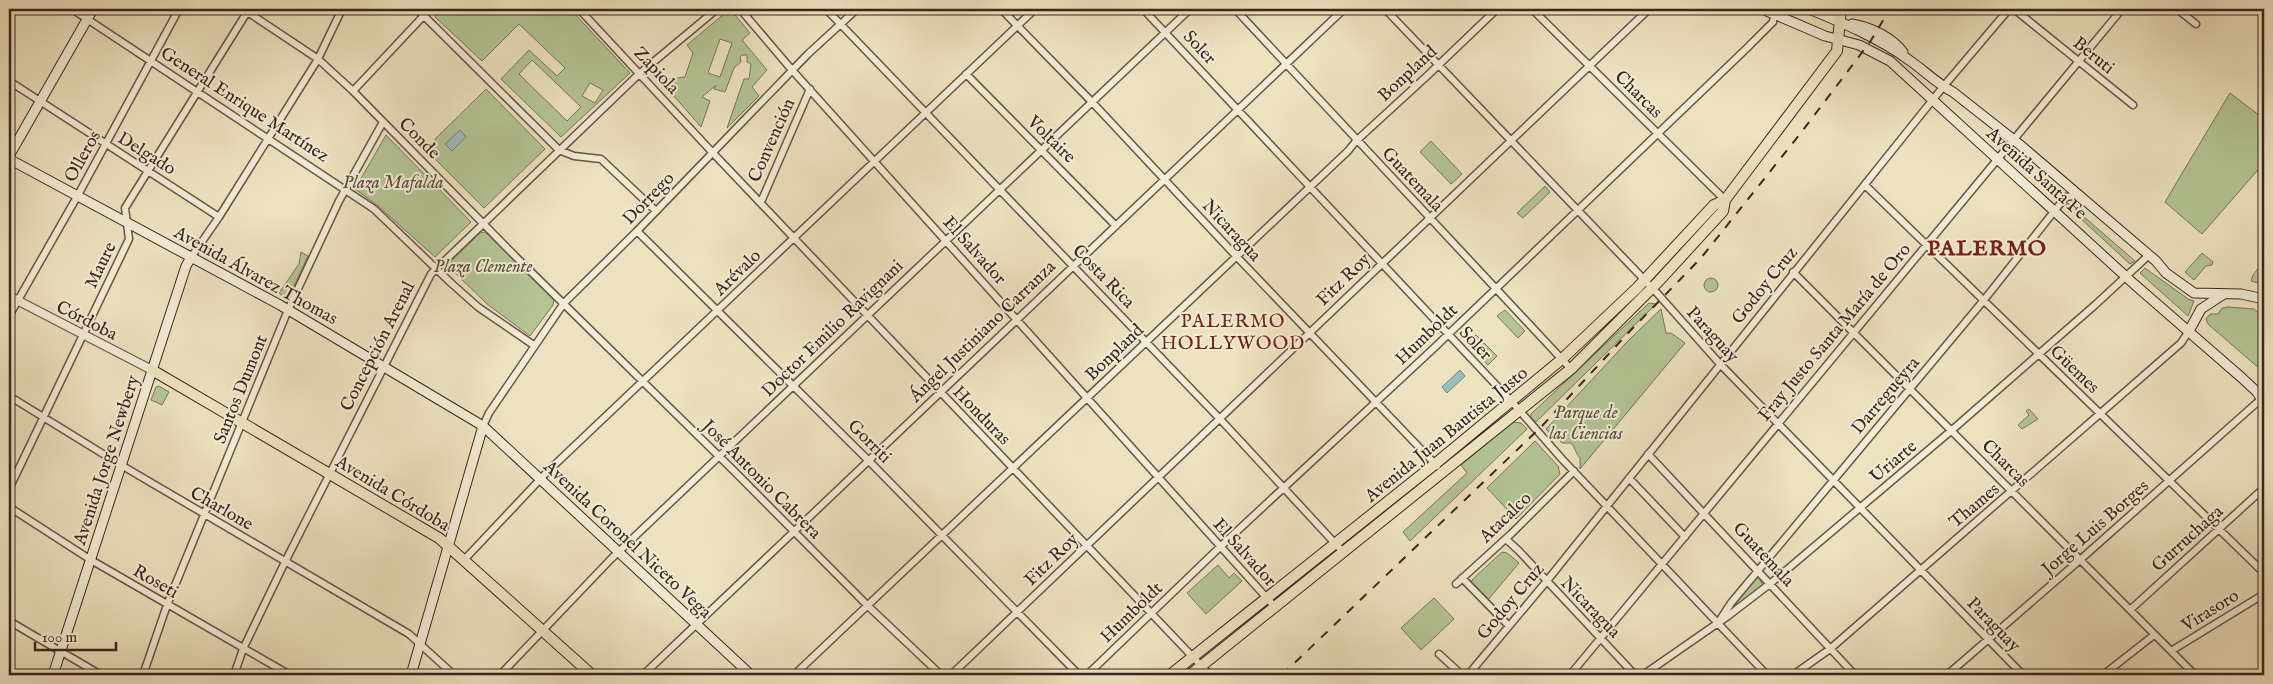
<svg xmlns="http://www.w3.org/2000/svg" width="2273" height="684" viewBox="0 0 2273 684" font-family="'IM FELL English',serif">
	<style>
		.green { fill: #b4c495; stroke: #767559; fill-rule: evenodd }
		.water { fill: #9dbcbc; stroke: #75807c }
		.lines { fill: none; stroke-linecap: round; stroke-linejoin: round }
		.minor-casing { stroke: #665546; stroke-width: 9 }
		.tertiary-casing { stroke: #665546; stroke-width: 10 }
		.secondary-casing { stroke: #39261d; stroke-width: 11 }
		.primary-casing { stroke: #39261d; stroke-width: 12 }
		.minor { stroke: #f3ecd6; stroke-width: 6 }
		.tertiary { stroke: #f3ecd6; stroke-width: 8 }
		.secondary { stroke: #f3ecd6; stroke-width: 9 }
		.primary { stroke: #ede2c0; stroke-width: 10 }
		.rail { stroke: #39261d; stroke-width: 2; stroke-dasharray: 9 9; stroke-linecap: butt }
		.labels { text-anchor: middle; stroke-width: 4; stroke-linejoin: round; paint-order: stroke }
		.street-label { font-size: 18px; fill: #39261d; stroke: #f3ecd6 }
		.park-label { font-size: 18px; font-style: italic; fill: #584e3b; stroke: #f3ecd6 }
		.neighbourhood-label { font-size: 19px; letter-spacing: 1px; fill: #7a1f14; stroke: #f3ecd6 }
		.district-label { font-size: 22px; font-weight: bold; letter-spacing: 1px; fill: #7a1f14; stroke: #f3ecd6 }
	</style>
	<rect width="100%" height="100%" fill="#ede2c0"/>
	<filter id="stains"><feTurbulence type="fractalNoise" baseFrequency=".004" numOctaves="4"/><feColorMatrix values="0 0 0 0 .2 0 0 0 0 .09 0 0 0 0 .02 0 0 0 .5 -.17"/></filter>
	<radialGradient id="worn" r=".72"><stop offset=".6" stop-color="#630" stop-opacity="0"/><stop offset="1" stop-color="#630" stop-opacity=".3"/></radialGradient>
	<path class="green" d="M438 9H570L630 73 561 137 501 79 529 50 557 76 565 68 519 24 482 61 435 17V13ZM532 60 581 107 567 121 519 74ZM590 83 603 90 595 103 582 96Z
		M730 9 750 33 742 40 767 70 752 87 759 96 727 128 744 79H749L751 64 747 62V55H742L740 57 741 62 734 68 725 92 714 89 716 85 702 97 710 101 701 127 660 80 685 77 693 53 687 45ZM720 39 732 43 720 77 708 73Z
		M486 89 545 149 484 208 425 149Z
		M2230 93 2264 119V163L2202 234 2165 202Z
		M386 135 471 222 435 257 377 205 355 189Z
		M1431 141 1462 174 1451 184 1420 152Z
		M1545 186 1550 192 1523 218 1517 213Z
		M2068 203 2135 261 2130 264 2066 205Z
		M485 232 554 299 553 305 530 336 487 304 449 267V263L480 233Z
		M301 252 308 256 289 297 286 299 279 293 299 264Z
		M2202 253 2213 262 2212 265 2206 266 2194 280 2185 272Z
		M2264 261V285L2251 281 2253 275Z
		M2145 268 2188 299 2194 301 2188 316 2140 273Z
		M1704 285a7 7 0 1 1 14 0a7 7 0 1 1-14 0Z
		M1649 303 1656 304 1536 422 1531 418V414Z
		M2228 307 2254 309 2264 317V370L2261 367 2260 369 2208 324 2206 319 2210 314H2218L2222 308Z
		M1661 309 1666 333H1671L1685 343 1580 469V458C1575 453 1576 448 1571 443H1562L1558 439H1555L1554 434 1551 435 1546 429 1627 342Z
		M1505 310 1525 331 1518 338 1497 316Z
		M1476 335 1497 356 1488 365 1467 343Z
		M159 386 169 392 162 405 151 400 156 387Z
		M2029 409 2038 419 2022 429 2018 425 2029 415 2026 411Z
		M1513 422 1521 423 1527 429 1410 541 1403 532 1467 473 1461 465Z
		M1535 441 1558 466 1560 474 1516 519 1487 488Z
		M1502 552 1507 553 1519 563 1487 601 1471 585 1472 580Z
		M1218 565 1229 578 1234 573 1242 581 1206 614 1187 593Z
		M1755 577H1758L1763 585 1738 604 1735 602Z
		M1434 598 1454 619 1421 650 1401 628Z"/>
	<path class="water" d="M460 130 466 137 452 151 445 144Z
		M1460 370 1465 376 1447 393 1442 387Z"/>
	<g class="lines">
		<defs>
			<path id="minor" d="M72 9 374 209 451 283 478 307 535 346
				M243 9 318 59 353 91 518 259 733 470 868 606 941 675
				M417 9 559 150 574 156 601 159 656 211
				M579 9 712 152 1210 675
				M740 9 792 70 1275 607
				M826 9 1220 419 1343 552
				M1001 9 1092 102 1237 257 1437 466
				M1143 9 1512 402 1562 459 1767 675
				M1235 9 1571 369
				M1385 9 1657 293 1720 364 2023 675
				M1532 9 1725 200
				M2014 9 2133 105
				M2177 9 2196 24
				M966 74 1116 226
				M9 81 219 217
				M353 91 430 9
				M1865 185 2264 573
				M761 202 810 89
				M637 231 868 460 1079 675
				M192 256 219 217 318 59 342 9
				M1793 272 2195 675
				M9 316 78 195 179 9
				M9 396 121 465 409 634 454 675
				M483 426 489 413 564 303 637 231 808 54 857 9
				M1648 454 1855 675
				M1629 478 1685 537
				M9 489 129 239 125 208 249 9
				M9 507 91 560 290 675
				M1506 539 1519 551 1635 675
				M464 560 547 472 1035 9
				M1462 578 1509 626
				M1456 584 1512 533 1574 471
				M2130 610 2264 488
				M1720 620 1731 603 1984 300 2060 204 2066 197 2079 195
				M9 621 101 675
				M2171 651 2264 594
				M1439 654 1462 675
				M143 675 167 605 288 310 339 201 383 122
				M234 675 243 649 285 562 431 274 639 74 717 9
				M500 675 611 559 1190 9
				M643 675 1344 9
				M794 675 1348 151 1356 141 1427 76 1497 9
				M951 675 1649 9
				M1087 675 1220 547 1434 348 1747 48 1773 22 1775 9
				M1468 675 1546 582 1943 87 2009 9
				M1570 675 2122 9
				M1643 675 1728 616 1771 583 1952 430 2095 305 2149 255
				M1793 675 1830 649 2181 343 2189 331
				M1947 675 2081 559 2261 399
				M2103 675 2154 635"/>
			<path id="tertiary" d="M9 296 152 370"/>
			<path id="secondary" d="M1762 9 1825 36 1859 45 1890 61 2134 284 2242 378 2257 392 2264 403
				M1809 9C1843 23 1879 38 1909 60 1925 71 1936 83 1953 92L2019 144 2156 261 2166 273 2194 293 2241 294 2264 299
				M1852 24C1872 28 1890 36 1903 52
				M9 156 93 9
				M9 159 280 305 483 426 751 675
				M2189 331 2201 309 2224 294
				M53 675 186 266 192 256
				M411 675 483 426"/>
			<path id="primary" d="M152 370 439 538 592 675
				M1170 675 1435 464 1562 359 1637 288 1714 205 1725 200
				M1190 675 1571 369 1658 282 1723 211 1725 200 1837 51 1841 9"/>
		</defs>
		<use href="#minor" class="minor-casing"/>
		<use href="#tertiary" class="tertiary-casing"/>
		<use href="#secondary" class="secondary-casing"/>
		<use href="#primary" class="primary-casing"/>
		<use href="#minor" class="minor"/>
		<use href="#tertiary" class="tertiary"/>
		<use href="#secondary" class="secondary"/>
		<use href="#primary" class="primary"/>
		<path class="rail" d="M1282 675 1542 426 1630 331 1701 258 1800 134 1870 42 1890 9"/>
	</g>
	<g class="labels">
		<g class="street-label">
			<text transform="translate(1200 47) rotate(47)" y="6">Soler</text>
			<text transform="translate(2094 55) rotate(39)" y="6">Beruti</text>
			<text transform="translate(657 70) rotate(47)" y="6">Zapiola</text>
			<text transform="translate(1407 73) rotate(-43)" y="6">Bonpland</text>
			<text transform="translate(1639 94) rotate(45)" y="6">Charcas</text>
			<text transform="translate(245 104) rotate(33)" y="6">General Enrique Martínez</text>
			<text transform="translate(420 138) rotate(45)" y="6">Conde</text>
			<text transform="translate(1052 139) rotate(44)" y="6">Voltaire</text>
			<text transform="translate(771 140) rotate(-66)" y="6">Convención</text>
			<text transform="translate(147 153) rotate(32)" y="6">Delgado</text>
			<text transform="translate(82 156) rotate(-61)" y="6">Olleros</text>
			<text transform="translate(2037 173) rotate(42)" y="6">Avenida Santa Fe</text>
			<text transform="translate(1413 179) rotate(47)" y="6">Guatemala</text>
			<text transform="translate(648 198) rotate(-46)" y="6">Dorrego</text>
			<text transform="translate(1232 230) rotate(47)" y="6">Nicaragua</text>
			<text transform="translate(975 250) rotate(48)" y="6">El Salvador</text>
			<text transform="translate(100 265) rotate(-64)" y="6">Maure</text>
			<text transform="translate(737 272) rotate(-44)" y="6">Arévalo</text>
			<text transform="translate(256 275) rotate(29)" y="6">Avenida Álvarez Thomas</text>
			<text transform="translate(1104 276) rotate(46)" y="6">Costa Rica</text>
			<text transform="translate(1343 279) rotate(-44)" y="6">Fitz Roy</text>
			<text transform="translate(1764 285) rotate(-51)" y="6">Godoy Cruz</text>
			<text transform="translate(87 320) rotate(27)" y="6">Córdoba</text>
			<text transform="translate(832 328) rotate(-44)" y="6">Doctor Emilio Ravignani</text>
			<text transform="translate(982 331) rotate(-44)" y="6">Ángel Justiniano Carranza</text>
			<text transform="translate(1834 332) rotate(-50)" y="6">Fray Justo Santa María de Oro</text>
			<text transform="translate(1426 334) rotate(-44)" y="6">Humboldt</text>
			<text transform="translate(1713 334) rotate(48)" y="6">Paraguay</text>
			<text transform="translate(1476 343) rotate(47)" y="6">Soler</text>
			<text transform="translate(377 346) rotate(-63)" y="6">Concepción Arenal</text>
			<text transform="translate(1114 352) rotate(-44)" y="6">Bonpland</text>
			<text transform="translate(2075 369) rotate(44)" y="6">Güemes</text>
			<text transform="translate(240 389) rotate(-68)" y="6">Santos Dumont</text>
			<text transform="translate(1885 395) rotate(-50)" y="6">Darregueyra</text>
			<text transform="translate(982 415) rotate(46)" y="6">Honduras</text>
			<text transform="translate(1446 434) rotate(-39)" y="6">Avenida Juan Bautista Justo</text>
			<text transform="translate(870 441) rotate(45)" y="6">Gorriti</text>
			<text transform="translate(106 460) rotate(-72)" y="6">Avenida Jorge Newbery</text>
			<text transform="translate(1893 461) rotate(-40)" y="6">Uriarte</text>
			<text transform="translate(2006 463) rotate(45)" y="6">Charcas</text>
			<text transform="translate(762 479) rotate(45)" y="6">José Antonio Cabrera</text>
			<text transform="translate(393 493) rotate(31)" y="6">Avenida Córdoba</text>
			<text transform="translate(1974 505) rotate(-40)" y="6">Thames</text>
			<text transform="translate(222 508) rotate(30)" y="6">Charlone</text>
			<text transform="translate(1505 517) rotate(-44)" y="6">Atacalco</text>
			<text transform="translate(2095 527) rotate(-41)" y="6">Jorge Luis Borges</text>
			<text transform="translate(2187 538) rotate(-42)" y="6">Gurruchaga</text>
			<text transform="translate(628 539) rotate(43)" y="6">Avenida Coronel Niceto Vega</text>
			<text transform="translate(1245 552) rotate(48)" y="6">El Salvador</text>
			<text transform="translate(1764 554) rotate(47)" y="6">Guatemala</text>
			<text transform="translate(1051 559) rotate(-44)" y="6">Fitz Roy</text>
			<text transform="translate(156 581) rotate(30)" y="6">Roseti</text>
			<text transform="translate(1510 601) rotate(-50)" y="6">Godoy Cruz</text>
			<text transform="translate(1591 607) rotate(46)" y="6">Nicaragua</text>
			<text transform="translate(2210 610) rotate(-32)" y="6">Virasoro</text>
			<text transform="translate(1131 612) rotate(-44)" y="6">Humboldt</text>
			<text transform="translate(1994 624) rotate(46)" y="6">Paraguay</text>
		</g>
		<g class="park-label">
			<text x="393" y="188">Plaza Mafalda</text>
			<text x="483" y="272">Plaza Clemente</text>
			<text x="1586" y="418">Parque de<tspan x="1586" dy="21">las Ciencias</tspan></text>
		</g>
		<g class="neighbourhood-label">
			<text x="1233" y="327">PALERMO<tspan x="1233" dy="22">HOLLYWOOD</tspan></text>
		</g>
		<g class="district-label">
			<text x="1987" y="255">PALERMO</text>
		</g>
	</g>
	<rect width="2273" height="684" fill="none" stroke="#ede2c0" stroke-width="30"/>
	<rect x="10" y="10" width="2253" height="664" fill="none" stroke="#39261d" stroke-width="2.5"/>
	<rect x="15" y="15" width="2243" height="654" fill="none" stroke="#39261d"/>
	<path d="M35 642v8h81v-8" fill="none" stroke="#39261d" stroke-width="2.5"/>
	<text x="42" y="642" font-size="15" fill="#39261d" stroke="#f3ecd6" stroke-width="4" paint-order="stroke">100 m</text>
	<rect width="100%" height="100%" filter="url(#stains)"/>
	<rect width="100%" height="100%" fill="url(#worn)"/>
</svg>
